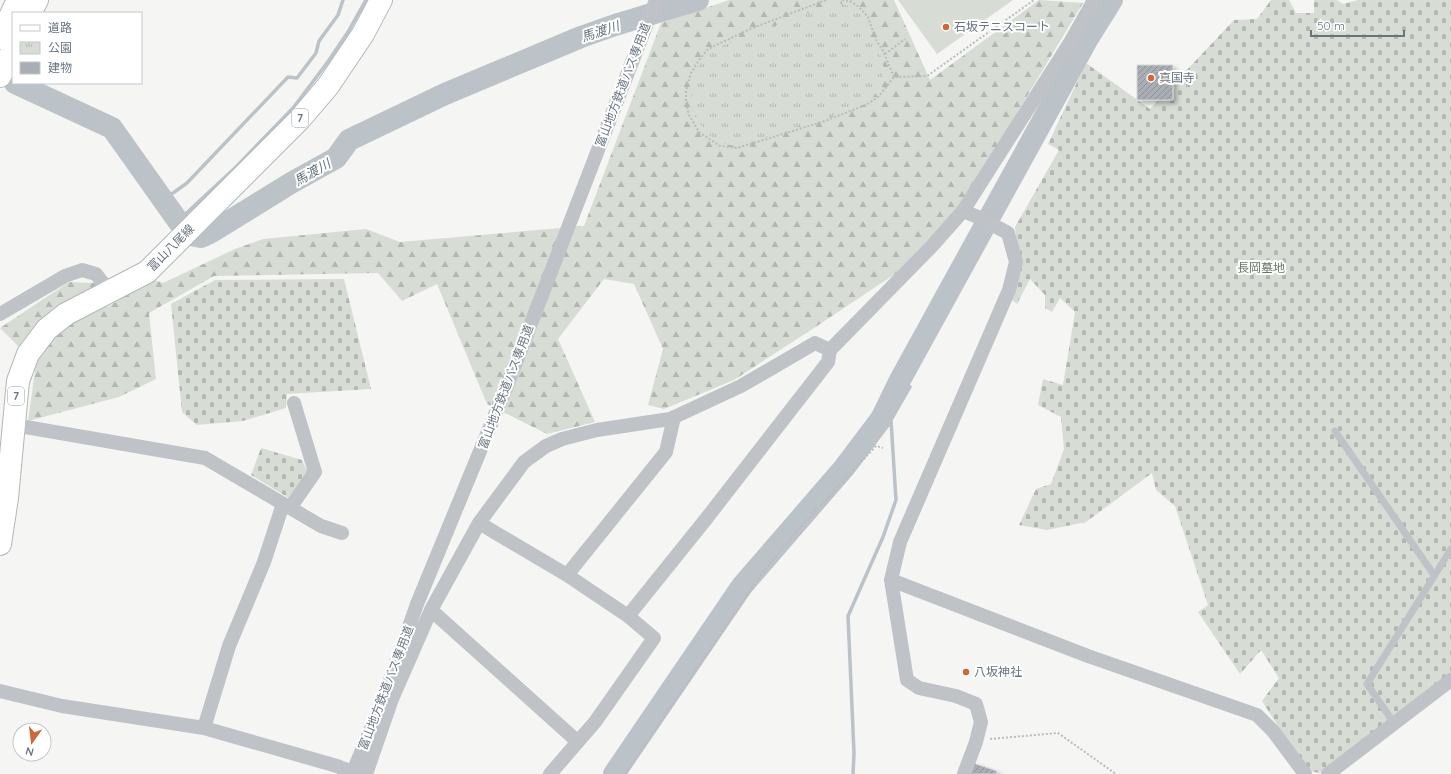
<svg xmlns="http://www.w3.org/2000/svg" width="1451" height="774" viewBox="0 0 1451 774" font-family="Quicksand,'Noto Sans JP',sans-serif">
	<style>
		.green { fill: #d7dcd4 }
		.forest { fill: url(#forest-firs) }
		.cemetery { fill: url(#cemetery-stones) }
		.park { fill: url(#park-tufts) }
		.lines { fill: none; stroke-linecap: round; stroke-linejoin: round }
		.stream { stroke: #bbc2c8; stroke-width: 3.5 }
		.river { stroke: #bbc2c8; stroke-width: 22 }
		.building { fill: url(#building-hatch); stroke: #d7d7d5; filter: url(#shadow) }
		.primary-casing { stroke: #b3b6ba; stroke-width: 24 }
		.path { stroke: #b9bbbe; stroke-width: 2; stroke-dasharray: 2 2; stroke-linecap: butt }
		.lane { stroke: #bfc2c6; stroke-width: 7 }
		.street { stroke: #bfc2c6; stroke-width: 14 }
		.primary { stroke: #fff; stroke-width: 22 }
		.poi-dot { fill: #cf6839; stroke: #fff; stroke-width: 1.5 }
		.labels { text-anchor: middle; stroke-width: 4; stroke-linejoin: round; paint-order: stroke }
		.shield { fill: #fff; stroke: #959ea6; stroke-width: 1 }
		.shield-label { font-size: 11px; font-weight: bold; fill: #687480 }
		.poi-label { font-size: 12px; fill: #687480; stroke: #fff; text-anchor: start }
		.street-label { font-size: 12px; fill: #687480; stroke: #fff }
		.park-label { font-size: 12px; fill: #687866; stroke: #fff }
		.water-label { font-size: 13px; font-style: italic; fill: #64747d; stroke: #fff }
	</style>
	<defs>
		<pattern id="forest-firs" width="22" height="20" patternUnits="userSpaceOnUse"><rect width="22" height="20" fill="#d7dcd4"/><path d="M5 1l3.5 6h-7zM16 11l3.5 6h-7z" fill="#b2b7b1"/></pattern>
		<pattern id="cemetery-stones" width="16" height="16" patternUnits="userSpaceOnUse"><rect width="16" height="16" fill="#d7dcd4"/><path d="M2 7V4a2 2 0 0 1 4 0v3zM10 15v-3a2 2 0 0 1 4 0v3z" fill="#b2b7b1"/></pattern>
		<pattern id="park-tufts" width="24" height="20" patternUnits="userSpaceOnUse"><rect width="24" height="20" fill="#d7dcd4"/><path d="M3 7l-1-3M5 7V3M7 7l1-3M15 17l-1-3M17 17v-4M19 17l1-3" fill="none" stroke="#b2b7b1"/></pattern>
		<pattern id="building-hatch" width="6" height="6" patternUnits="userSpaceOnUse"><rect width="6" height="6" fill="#a8aeb4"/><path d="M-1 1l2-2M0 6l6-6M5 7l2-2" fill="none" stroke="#8d9298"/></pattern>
		<filter id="shadow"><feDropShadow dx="3.5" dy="3.5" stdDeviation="2" flood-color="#0004"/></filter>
	</defs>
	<rect width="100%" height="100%" fill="#f5f6f3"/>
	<path class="green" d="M898 0H1013L937 54Z"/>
	<path class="forest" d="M729 0H894L930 80 1039 0 1083 3 961 206 895 274 817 326 734 380 664 409 648 405 663 349 634 284 604 279 558 339 595 422 547 434 487 404 437 284 402 301 378 273 214 276 149 313 156 379 119 397 28 421 36 364 0 328 69 282 95 283 108 307 152 279 163 283 235 249 263 239 366 229 400 242 584 226 661 23Z"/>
	<path class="cemetery" d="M1271 0H1289L1296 13H1314V0H1337L1343 4 1358 0H1451V673L1319 773 1306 770 1262 701 1279 678 1261 650 1240 674 1198 612 1208 605 1175 506 1156 490 1152 473 1086 522 1047 530 1019 525 1036 489 1051 484 1064 449 1061 417 1038 405 1043 379 1063 385 1075 312 1060 298 1052 312 1045 308V295L1030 279 1017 304 1009 298 1017 245 1015 227 1059 150 1048 144 1086 63 1150 109 1234 20 1257 19Z
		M344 279 371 389 287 394 286 408 243 421 197 425 182 412 171 304 215 280Z
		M261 448 302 460 308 473 292 500 251 475Z"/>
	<path class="park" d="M836 2 852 7 862 15 872 42 880 53 884 69 881 84 873 97 866 104 813 122 736 146C709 143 695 124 692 98 691 92 690 83 693 77 698 64 708 54 719 47Z"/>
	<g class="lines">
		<path class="stream" d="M162 198 173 193 187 183 288 77 297 78 316 53 319 41 338 15 343 0
			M178 221 237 166 293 108 327 63 348 32 366 0
			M853 774 854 753 848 616 883 537 896 500 891 420 910 387 900 380"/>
		<path class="river" d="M15 83 112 128 178 221 191 235 201 237 210 233 291 183 336 158 349 140 445 94 581 37 615 25 698 0
			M614 774 742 586 844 468 881 419 900 380 1087 40 1112 0"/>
	</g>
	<path class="building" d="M1137 65H1173V100H1137Z
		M973 763 997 771 996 774H969Z"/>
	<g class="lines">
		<defs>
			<path id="primary" d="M30 13 37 0
				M0 38 18 0
				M0 76 13 49
				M0 544 7 498 18 381 28 354 47 329 66 314 147 272 299 120 328 86 363 34 381 0"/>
		</defs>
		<use href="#primary" class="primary-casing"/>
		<path class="path" d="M826 0 750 29 708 49 699 60 691 73 686 91V102L689 115 699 132 720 146 737 148 822 122 866 105 878 97 894 77 927 76 1034 0
			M842 0 850 1 859 7 868 17 876 40 883 51 894 77
			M885 54 905 39
			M990 739 1058 733 1116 774
			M625 774 763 572 796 532 876 446 883 448"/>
		<path class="lane" d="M1335 431 1434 575
			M1394 723 1367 684 1451 549"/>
		<path class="street" d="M963 211 978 217 1008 233 1016 262 1009 290 900 542 891 580 907 680 919 688 956 696 976 704 981 722 976 742 964 774
			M0 314 65 276 82 270 96 274 110 292
			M14 425 205 458 321 526 342 533
			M290 508 315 472 294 403
			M479 523 567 575 628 616 706 519 828 362 830 350 931 247 963 211 1071 41 1094 0
			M567 575 666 452 674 417
			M891 580 1088 656 1257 715 1273 731 1305 774
			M431 610 578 742
			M0 691 62 706 204 728 337 766 357 774
			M204 728 229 646 264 562 283 504
			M352 774 383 700 417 604 506 388 656 0
			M366 774 392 699 431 610 479 523 524 462 546 446 562 439 597 430 670 419 741 386 815 343 830 350
			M550 774 595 722 654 638 628 616
			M1328 774 1451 680"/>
		<use href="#primary" class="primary"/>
	</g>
	<g class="poi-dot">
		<circle cx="946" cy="27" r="4"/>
		<circle cx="1151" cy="78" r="4"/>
		<circle cx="966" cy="672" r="4"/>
	</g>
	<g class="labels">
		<g class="shield">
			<rect x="292" y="109" width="16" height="18" rx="3"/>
			<rect x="8" y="387" width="16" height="18" rx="3"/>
		</g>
		<g class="shield-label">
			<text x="300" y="122">7</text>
			<text x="16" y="400">7</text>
		</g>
		<g class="poi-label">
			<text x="954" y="31">石坂テニスコート</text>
			<text x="1159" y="82">真国寺</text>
			<text x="974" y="676">八坂神社</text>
		</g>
		<g class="street-label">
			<text transform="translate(623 85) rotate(-69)" y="4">富山地方鉄道バス専用道</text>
			<text transform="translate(171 248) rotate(-45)" y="4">富山八尾線</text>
			<text transform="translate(506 387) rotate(-69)" y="4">富山地方鉄道バス専用道</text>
			<text transform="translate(386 688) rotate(-69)" y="4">富山地方鉄道バス専用道</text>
		</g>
		<g class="park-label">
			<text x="1261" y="272">長岡墓地</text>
		</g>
		<g class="water-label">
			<text transform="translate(600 31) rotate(-18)" y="5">馬渡川</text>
			<text transform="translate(312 172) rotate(-30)" y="5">馬渡川</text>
		</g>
	</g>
	<rect x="12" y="12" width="130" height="72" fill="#ffffff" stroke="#c3c7cc"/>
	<rect x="20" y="25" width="20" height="6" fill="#ffffff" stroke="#c3c7cc"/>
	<text x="48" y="32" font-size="12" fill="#687480">道路</text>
	<rect x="20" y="42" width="20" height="12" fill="url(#park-tufts)" stroke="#c3c7cc"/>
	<text x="48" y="52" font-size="12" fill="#687480">公園</text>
	<rect x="20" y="62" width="20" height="12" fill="#a8aeb4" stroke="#c3c7cc"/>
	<text x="48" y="72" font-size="12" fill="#687480">建物</text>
	<g transform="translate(32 742) rotate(194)"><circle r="19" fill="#ffffff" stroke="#c3c7cc"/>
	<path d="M0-3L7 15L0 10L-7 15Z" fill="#cf6839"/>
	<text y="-6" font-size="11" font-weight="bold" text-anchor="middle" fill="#687480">N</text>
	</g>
	<path d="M1311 30v6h93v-6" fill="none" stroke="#687480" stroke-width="2"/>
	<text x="1317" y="30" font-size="12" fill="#687480" stroke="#ffffff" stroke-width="3" paint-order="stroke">50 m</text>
</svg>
